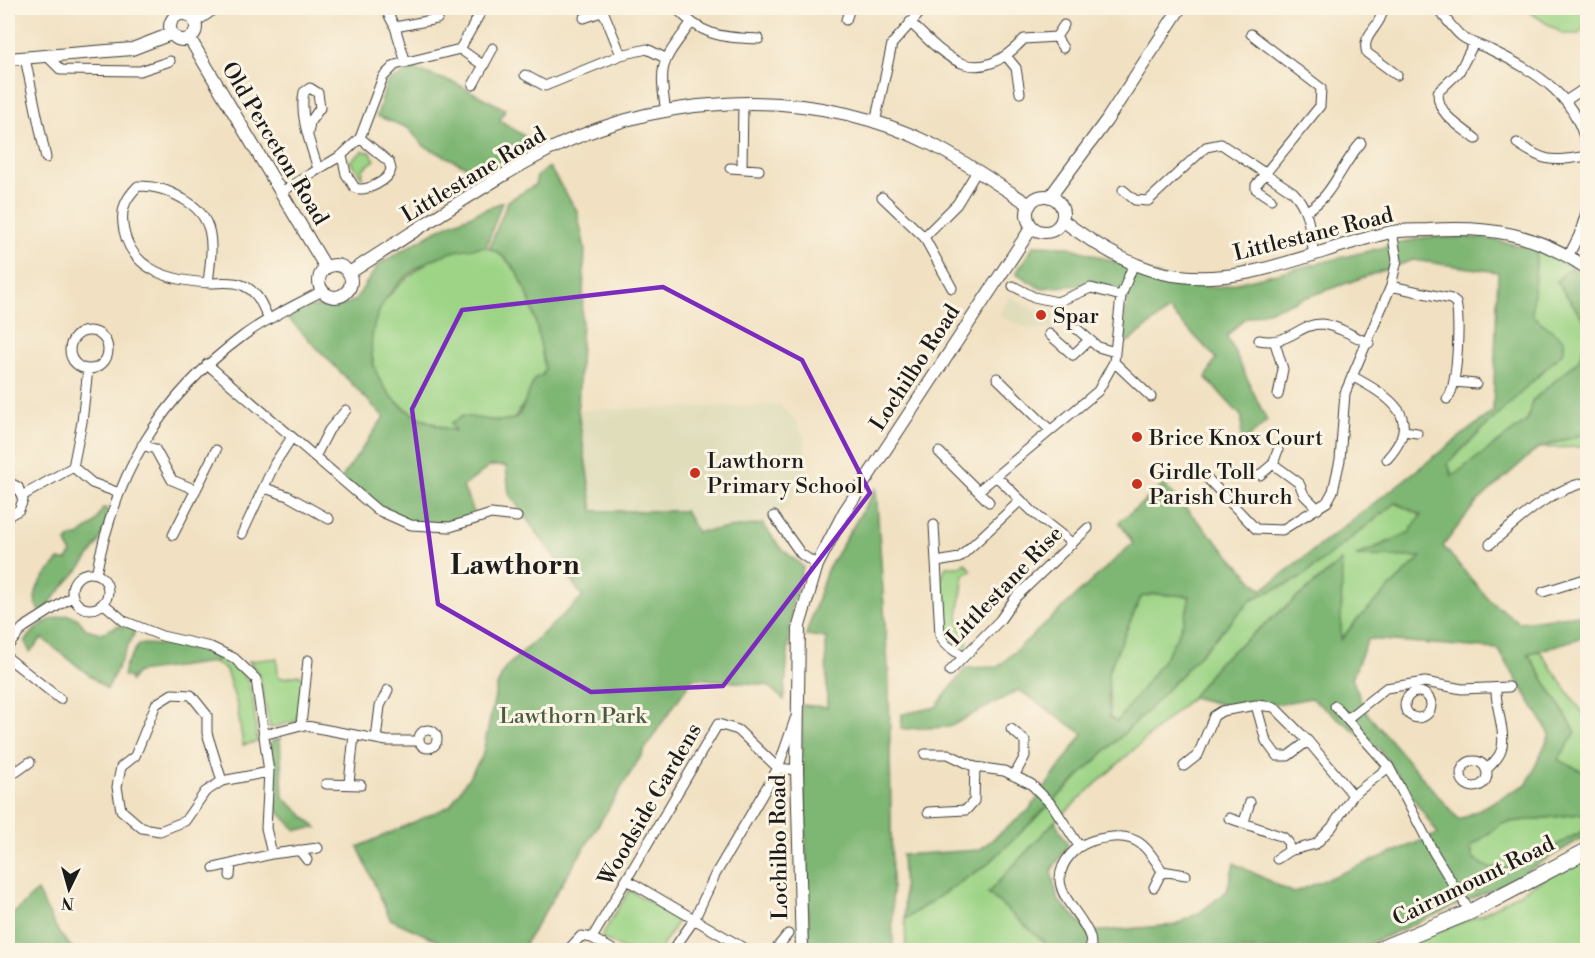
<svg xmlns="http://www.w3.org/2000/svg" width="1595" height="958" viewBox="0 0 1595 958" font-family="'Libre Bodoni',serif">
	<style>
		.built { fill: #e0ddbb }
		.green { fill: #9dd486; stroke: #5c7851; stroke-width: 1.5 }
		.forest { fill: #7eb673; stroke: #4d6948; stroke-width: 1.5; fill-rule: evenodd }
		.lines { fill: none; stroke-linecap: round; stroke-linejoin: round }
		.river { stroke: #55b6d4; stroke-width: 15 }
		.minor-casing { stroke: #3c3a35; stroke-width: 11 }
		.tertiary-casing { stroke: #3c3a35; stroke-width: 14 }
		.primary-casing { stroke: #3c3a35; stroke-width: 17 }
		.minor { stroke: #fff; stroke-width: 9 }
		.tertiary { stroke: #fff; stroke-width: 12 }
		.primary { stroke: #fff; stroke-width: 15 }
		.marked { fill: none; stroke: #7b2cbf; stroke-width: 4.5; stroke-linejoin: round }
		.poi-dot { fill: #c8321e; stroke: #fcf5e5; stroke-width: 2 }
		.labels { text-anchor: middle; stroke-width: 6; stroke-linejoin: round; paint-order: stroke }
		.street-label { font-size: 22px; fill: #1c1c1c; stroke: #fcf5e5 }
		.poi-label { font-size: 22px; fill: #1c1c1c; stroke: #fcf5e5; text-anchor: start }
		.park-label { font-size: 22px; fill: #495c41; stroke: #fcf5e5 }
		.district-label { font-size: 28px; font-weight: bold; fill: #1c1c1c; stroke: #fcf5e5 }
	</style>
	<rect width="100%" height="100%" fill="#fcf5e5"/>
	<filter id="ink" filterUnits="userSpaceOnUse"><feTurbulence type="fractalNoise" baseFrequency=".0167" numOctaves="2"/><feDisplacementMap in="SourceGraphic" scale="12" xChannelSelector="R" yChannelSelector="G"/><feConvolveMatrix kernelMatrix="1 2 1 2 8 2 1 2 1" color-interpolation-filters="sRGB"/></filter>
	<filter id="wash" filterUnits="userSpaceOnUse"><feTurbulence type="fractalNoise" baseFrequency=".008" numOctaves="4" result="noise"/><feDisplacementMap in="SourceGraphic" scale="24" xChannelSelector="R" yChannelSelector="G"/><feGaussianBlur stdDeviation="1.35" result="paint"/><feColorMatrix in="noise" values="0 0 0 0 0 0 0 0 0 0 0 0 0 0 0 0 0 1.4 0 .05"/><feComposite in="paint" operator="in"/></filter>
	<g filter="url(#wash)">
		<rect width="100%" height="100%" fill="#f1e1c2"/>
		<path class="built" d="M1010 296 1034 310 1056 313 1057 329 1027 328 999 316Z
			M780 405 796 421 805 441 806 462 801 484 782 514 763 524 697 532 685 511H593L578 410Z"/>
		<path class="green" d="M1523 8H1587V24L1579 34H1563Z
			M363 151 370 152 375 160 363 169 362 177 350 161Z
			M486 247C531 263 537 329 545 370L514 419 455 432 413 415 386 392 376 373 370 347 372 330 382 303 401 283 432 259 461 248Z
			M1537 249 1572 267 1556 281 1587 324V341L1578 361 1532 401 1527 421 1452 477 1448 463 1564 351V340L1532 315Z
			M1587 433V445L1583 447 1539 448Z
			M1395 503 1421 515 1409 533 1358 555 1422 556 1355 622 1340 641 1341 561 1219 662 1192 697 1055 821 988 893 1044 942 1047 950H906L905 919 988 864 1147 711 1252 599 1299 579Z
			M965 563 972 570 964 575 958 617 968 645 962 650 957 649 943 637 940 581 946 567H959Z
			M1154 594 1190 596C1184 643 1144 684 1117 722L1110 717 1108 672 1141 597Z
			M1539 650 1587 719V770L1584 772 1557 761 1576 732 1528 654Z
			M209 652C257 665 253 701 257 742L243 745 237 705 226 670 214 662 217 657Z
			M277 658 278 676C284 681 292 675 300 675L304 679 296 721 270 728 259 676 249 661Z
			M1587 813V829L1517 866 1489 868 1473 859 1471 847 1502 823Z
			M1587 854V950H1392L1481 915Z
			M629 890 679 919 660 950H624L601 937Z"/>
		<path class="forest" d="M412 69 455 83 505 109 500 120 540 147 458 196 467 167 424 146 408 128 377 116 387 82Z
			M549 167 577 211 585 249 578 410 593 511H685L697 532 763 524 780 547 803 567 792 605 784 700 767 685 693 678 657 730 521 950H446L438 941 390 919 358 847 450 806 482 757 497 686 505 668 583 597 509 494 506 466H490L463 487 477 519C414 539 388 519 341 479L384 417 287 317 307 307 343 306 355 300 379 264 441 228 502 202 486 247C366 251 317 396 455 431L451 423 463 416 498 421 514 419 520 413 535 378 543 375 545 370C538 332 530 264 489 248L508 201 535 185 537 176Z
			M1426 237 1483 238 1537 249 1532 315 1564 340V351L1448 463 1452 476 1527 421 1532 401 1578 361 1587 341V433L1538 448 1475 504 1443 546 1490 601 1519 622 1587 614V636L1528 654 1576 732 1558 760 1584 772 1587 770V813L1502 823 1471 847 1473 859 1489 868 1517 866 1587 829V835L1505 884 1355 950H1047L1044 942 988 893 1055 821 1068 845 1051 871 1058 900 1090 932 1175 925 1199 913 1227 891 1234 863 1293 893 1438 834 1380 750 1311 698 1244 710 1192 697 1219 662 1342 561 1341 640 1355 622 1421 557 1356 556 1409 533 1421 515 1396 503 1299 579 1252 599 1147 711 988 864 905 919 902 855 979 850 1029 810 1083 734 1019 690 949 727 901 729 902 714 936 707 966 668 998 667 1133 543 1119 522 1164 485 1262 590 1493 411 1498 272 1413 260 1244 319 1227 336 1267 421 1241 444 1242 417 1206 378 1216 358 1169 310 1128 342 1123 336 1128 292 1095 284 1040 288 1016 273 1034 245 1066 246 1181 283 1216 288ZM1154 594 1190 596C1184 643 1144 684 1117 722L1109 717 1108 672 1141 597ZM1368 639 1498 649 1550 734 1527 784 1459 820 1365 711 1352 678Z
			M1572 267 1587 280V324L1556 281Z
			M876 488 889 681 893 950H809L801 705 827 707 826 638 806 635 827 570Z
			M103 508H107C109 551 65 578 44 611L38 610C28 590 46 575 59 560H67L72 553 67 546V541L74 536H79L95 523Z
			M68 615 77 618 86 629 101 633 118 626 132 627 135 632 107 689 42 638 30 652 25 642C38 624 47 619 68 615Z
			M139 644C161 645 198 645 217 657V660L214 662 137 672 130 681 129 677 123 676 125 666Z
			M280 738 283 797 317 828 296 830 275 808 270 747 272 741Z
			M37 891 59 933 74 950H8V919Z"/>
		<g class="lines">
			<path class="river" d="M8 19 10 8"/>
		</g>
	</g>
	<g filter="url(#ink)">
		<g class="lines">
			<defs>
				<path id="minor" d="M377 8 386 10 395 27 406 63
					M602 8 621 55
					M676 8C703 37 721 37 759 39
					M1383 8C1382 27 1360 35 1367 53L1397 75
					M1437 8C1445 17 1452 28 1461 36 1470 43 1481 45 1491 50 1540 74 1579 97 1588 154
					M584 18 604 11
					M846 20 850 8
					M910 22C949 61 977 89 1024 39L1056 37 1063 48
					M395 27 437 19 444 8
					M1251 34 1321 88 1320 106 1256 185V189L1271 199
					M1056 37 1064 25
					M1474 43 1459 72 1438 92C1437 115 1460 126 1476 139
					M460 49 484 66
					M47 56 61 70 140 71 170 61
					M1007 57 1016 68 1020 93
					M25 58 46 158
					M525 75 545 86 621 55 647 49 665 58
					M473 85 493 48
					M1567 100 1588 86
					M666 112C658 62 662 63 691 23
					M875 123 892 44 924 8
					M308 134 310 122 320 108 318 93 310 88 304 92C299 117 311 145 318 169
					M1517 143C1547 164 1553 161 1588 156
					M342 155 346 174 355 188C366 192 389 181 391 169L389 162 360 138
					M730 168 759 170
					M742 168 743 103
					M1123 190 1135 200 1148 201 1206 147 1221 144 1293 192C1310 209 1310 233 1314 256
					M281 192 342 155 360 138 383 77 395 65 460 49 483 8
					M882 197 924 237 957 204 977 171
					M1306 211C1332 198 1341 165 1361 143
					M924 237 952 288
					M1569 255 1579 235 1588 206
					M208 283C212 248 218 218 183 199 168 190 156 186 138 186 124 200 120 211 124 231 133 272 173 281 210 283 220 283 233 281 242 285 258 291 262 305 269 320
					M1013 286 1034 297 1057 302 1091 288 1121 296
					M1391 286 1451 299 1456 303C1460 318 1458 390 1447 399
					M1077 329 1098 347 1115 352
					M70 350a19 19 0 1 1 38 0a19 19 0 1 1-38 0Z
					M1049 334 1073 355 1089 340
					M1259 340C1289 346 1298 324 1321 324 1337 325 1354 337 1369 343
					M1275 343 1283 369 1278 395
					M1114 362 1151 397
					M207 364 377 510 411 525 450 527 491 514 517 517
					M88 369 82 422 73 467 92 483 119 493
					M1352 376C1390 397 1425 417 1387 459
					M997 378 1050 430
					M1455 382 1476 384
					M1404 431 1417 433
					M142 445 155 449 172 480 196 490
					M939 452 989 502
					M315 457 329 430 346 410
					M1273 464 1299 483 1304 495 1318 509
					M1260 475 1273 464 1278 450
					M996 476 1035 514 1072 543
					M1207 478 1256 529 1282 530 1327 502 1333 491 1340 460 1345 393 1391 286 1397 260 1392 232
					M8 482 18 487 23 500 19 510 8 516
					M265 488 288 496 329 519
					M978 491 1098 391 1114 362 1121 296 1134 263
					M22 496 73 467
					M774 516 801 554 817 565
					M934 525 940 635 945 644 962 656
					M242 534 275 463 292 437
					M173 535 216 450
					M1490 544C1520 519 1548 490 1588 482
					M937 562 959 558 1021 500
					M72 591a18 18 0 1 1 36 0a18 18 0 1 1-36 0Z
					M96 574C116 473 159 398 243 336 267 318 296 305 322 291
					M1543 592 1588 578
					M103 603 124 621 162 636 211 647 234 658 256 679 269 772 266 828 272 854
					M8 646 23 628 73 596
					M8 658 60 699
					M950 671 1000 620 1016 597 1088 528
					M1405 705a13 13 0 1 1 26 0a13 13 0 1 1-26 0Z
					M1256 705 1266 741 1277 756H1288L1308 741
					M1335 706 1389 767 1434 853 1470 912
					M1348 718 1386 688 1425 682 1462 689 1509 687
					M301 725 308 660
					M1011 729 1025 741V756L1014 776
					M419 739a9 9 0 1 1 18 0a9 9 0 1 1-18 0Z
					M263 735 301 725 387 741H418
					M376 739 380 706 388 690
					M925 754H948L975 767 1004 771 1031 784 1053 806 1079 846
					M8 761 16 772 30 762
					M1461 774a13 13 0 1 1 26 0a13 13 0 1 1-26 0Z
					M1184 766 1198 755 1214 716 1222 711 1256 705 1274 707 1308 741 1353 795
					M1486 770C1491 765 1499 758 1501 751 1507 734 1495 707 1496 688
					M222 781 207 733V715L191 695 172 694 156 704 135 756 121 767 117 787 121 810 142 828 160 831 185 821 205 792 222 781 269 772
					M349 783 354 735
					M326 784 361 785
					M928 812 966 810 974 801 975 767
					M1229 818 1283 837 1288 842 1289 851
					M1244 822 1250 802
					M299 850 307 860
					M1277 859 1289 851 1316 844 1332 827 1353 795 1389 767
					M214 868 272 854 318 848
					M1162 871 1186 875
					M230 876 231 864
					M627 880 747 950
					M592 938 718 724 738 730 778 768 795 719
					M568 950 581 936 592 938 613 950
					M673 950 694 920 715 875 778 768 797 770
					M775 950 788 934
					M1091 950C1091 946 1091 941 1090 937 1081 909 1041 888 1071 854 1081 843 1098 838 1113 837 1140 835 1149 850 1162 871L1154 887"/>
				<path id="tertiary" d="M170 27a13 13 0 1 1 26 0a13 13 0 1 1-26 0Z
					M195 21 214 8
					M190 39 326 268
					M8 59 132 49 171 34
					M1027 214a18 18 0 1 1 36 0a18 18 0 1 1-36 0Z
					M1050 197 1106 121 1180 8
					M1062 220C1090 241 1127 265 1162 273 1242 291 1316 248 1392 232 1404 230 1416 230 1428 230 1489 226 1536 233 1588 269
					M319 281a16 16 0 1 1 32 0a16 16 0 1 1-32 0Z
					M349 273C408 236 466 196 526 162 649 92 805 82 933 145 966 162 998 185 1030 205
					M802 950 797 770 799 626 817 565 845 511 1032 227"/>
				<path id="primary" d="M1377 950 1470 912 1588 850"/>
			</defs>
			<use href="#minor" class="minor-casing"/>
			<use href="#tertiary" class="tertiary-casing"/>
			<use href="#primary" class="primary-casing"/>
			<use href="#minor" class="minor"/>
			<use href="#tertiary" class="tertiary"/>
			<use href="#primary" class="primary"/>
		</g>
	</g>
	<path class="marked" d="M663 287 802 360 870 493 723 686 591 692 438 604 412 409 462 310Z"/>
	<g class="poi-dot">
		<circle cx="1041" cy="315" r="6"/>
		<circle cx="1137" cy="437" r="6"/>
		<circle cx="695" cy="473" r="6"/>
		<circle cx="1137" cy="484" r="6"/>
	</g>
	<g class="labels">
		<g class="street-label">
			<text transform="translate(276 143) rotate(59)" y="8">Old Perceton Road</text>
			<text transform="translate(473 174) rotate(-31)" y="8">Littlestane Road</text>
			<text transform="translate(1313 233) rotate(-14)" y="8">Littlestane Road</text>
			<text transform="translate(914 367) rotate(-57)" y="8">Lochilbo Road</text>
			<text transform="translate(1004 585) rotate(-46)" y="8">Littlestane Rise</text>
			<text transform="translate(649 804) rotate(-60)" y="8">Woodside Gardens</text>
			<text transform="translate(778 847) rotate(-91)" y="8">Lochilbo Road</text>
			<text transform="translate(1473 880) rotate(-26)" y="8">Cairnmount Road</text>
		</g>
		<g class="poi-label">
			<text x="1053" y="323">Spar</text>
			<text x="1149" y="445">Brice Knox Court</text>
			<text x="707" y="468">Lawthorn<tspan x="707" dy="25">Primary School</tspan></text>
			<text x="1149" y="479">Girdle Toll<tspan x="1149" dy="25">Parish Church</tspan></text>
		</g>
		<g class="park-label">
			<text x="573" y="723">Lawthorn Park</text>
		</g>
		<g class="district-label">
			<text x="515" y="574">Lawthorn</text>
		</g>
	</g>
	<rect width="1595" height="958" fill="none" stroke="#fcf5e5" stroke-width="30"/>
	<g transform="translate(69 889) rotate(185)" stroke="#fcf5e5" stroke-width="4.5" paint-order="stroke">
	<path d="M0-4.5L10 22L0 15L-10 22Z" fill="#1c1c1c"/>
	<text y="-9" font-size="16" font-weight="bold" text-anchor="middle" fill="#1c1c1c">N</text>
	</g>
</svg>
